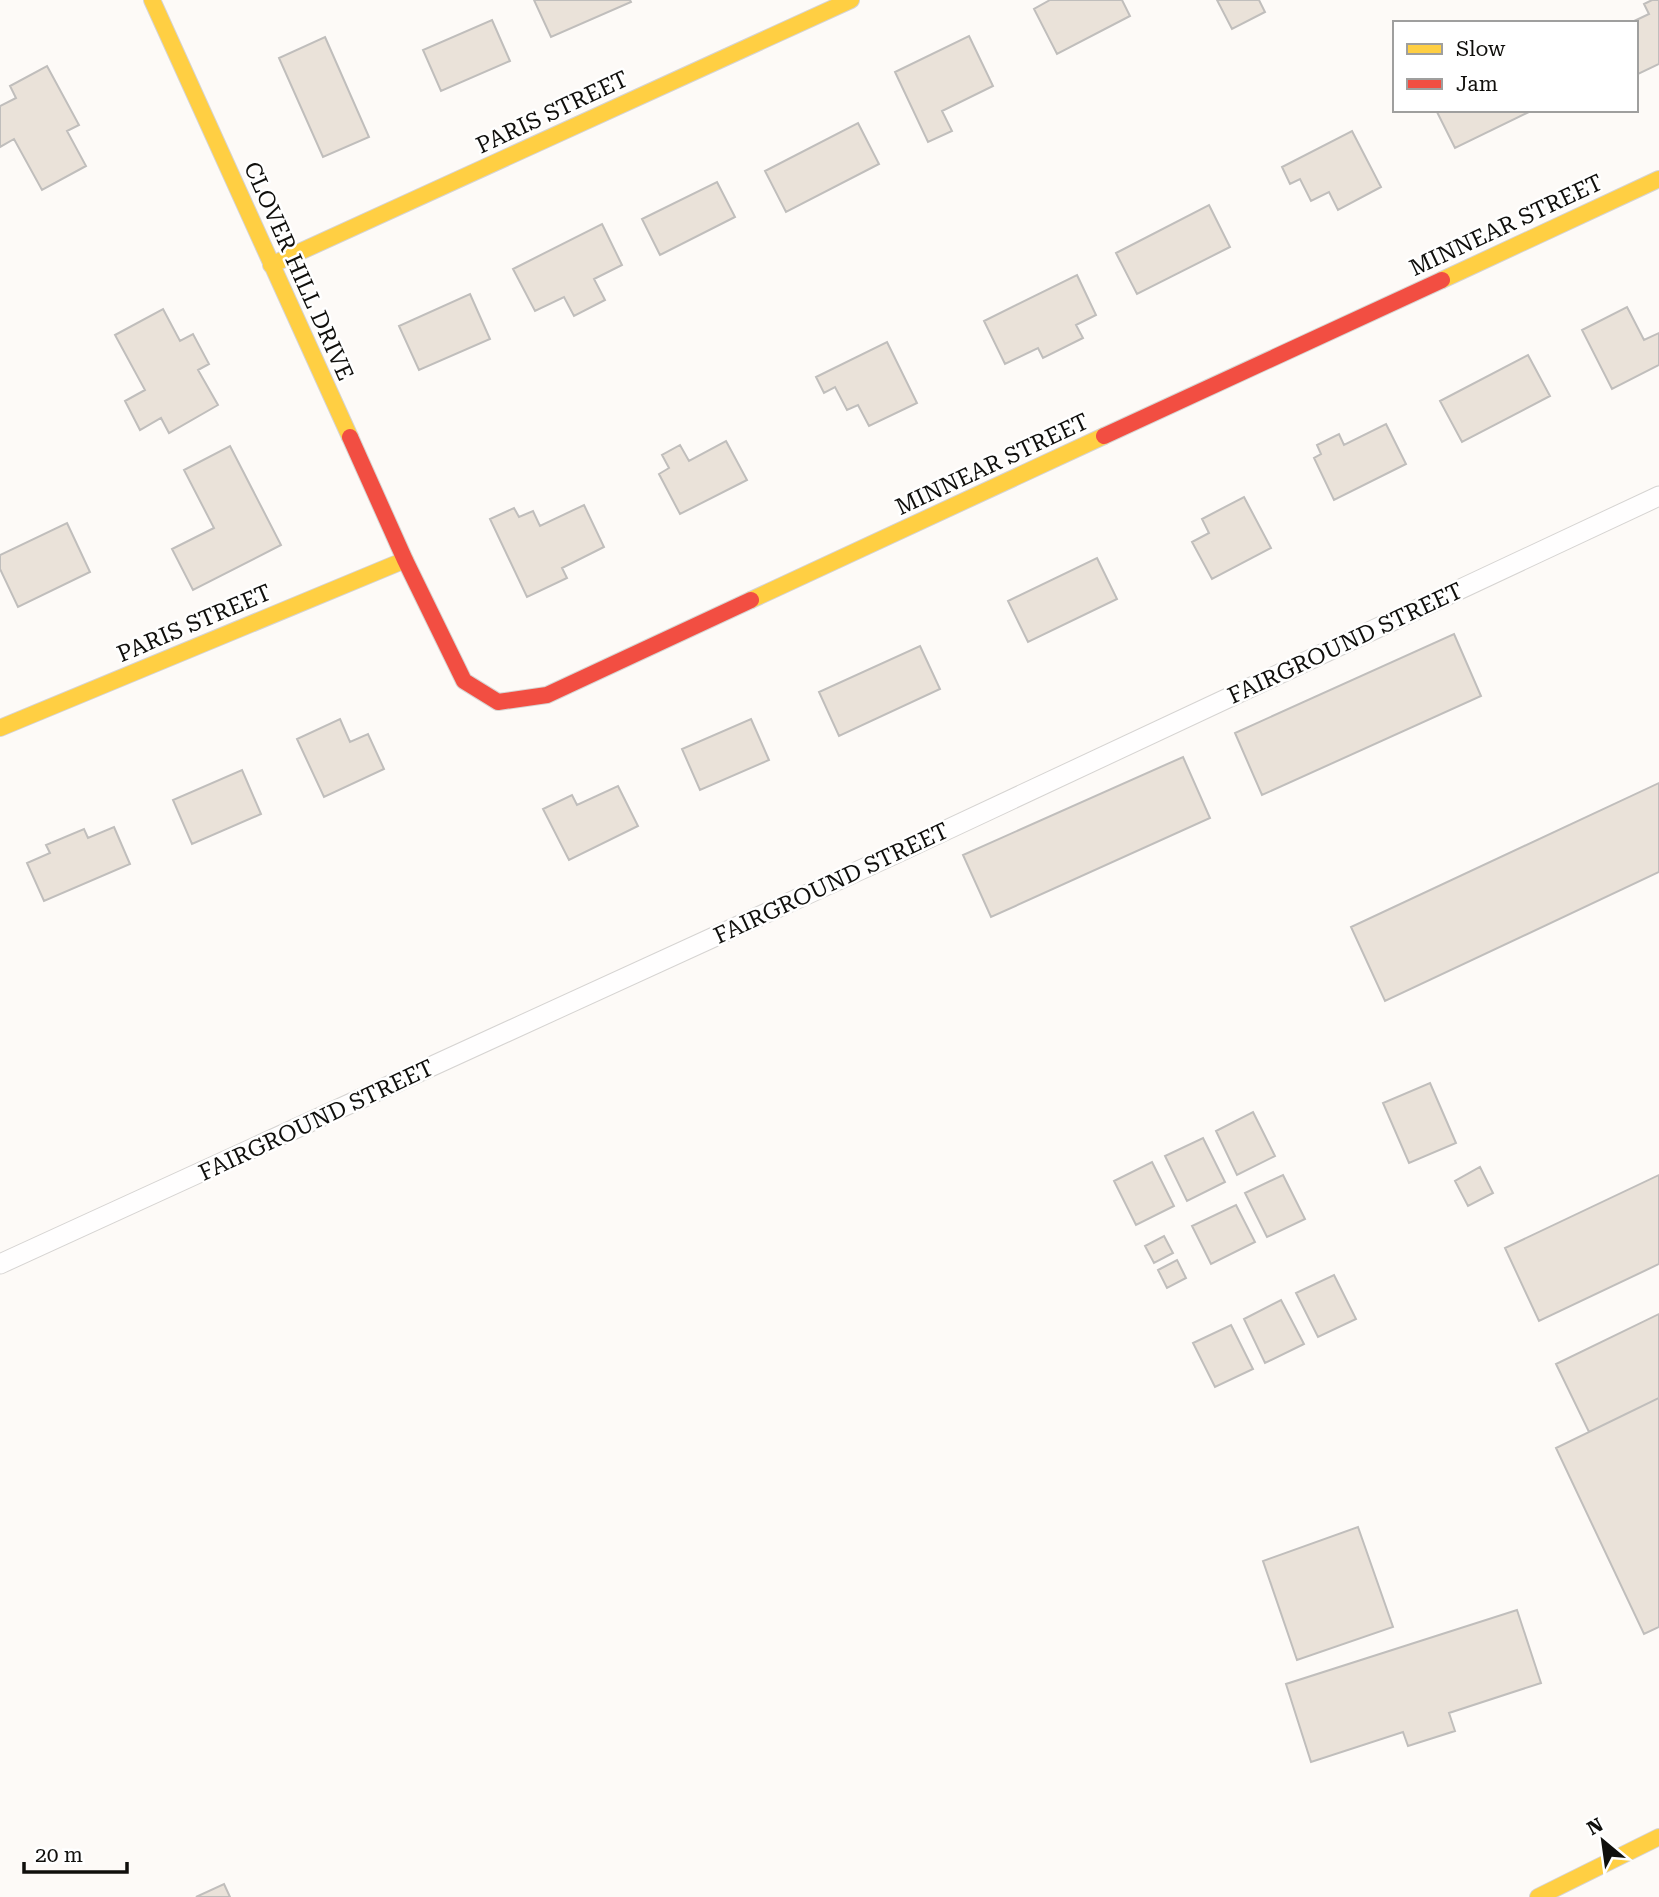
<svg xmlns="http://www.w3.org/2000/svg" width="1659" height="1897" viewBox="0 0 1659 1897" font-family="'Roboto Serif',serif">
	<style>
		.building { fill: #eae2d9; stroke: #c0bebc; stroke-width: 2 }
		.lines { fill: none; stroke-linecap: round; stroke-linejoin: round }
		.lane-casing { stroke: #d6d4d2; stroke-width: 21 }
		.slow-casing { stroke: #d6d4d2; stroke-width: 18 }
		.jam-casing { stroke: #d6d4d2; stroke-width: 18 }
		.lane { stroke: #fffefe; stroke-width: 19 }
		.slow { stroke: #ffcf43; stroke-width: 16 }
		.jam { stroke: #f24e42; stroke-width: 16 }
		.labels { text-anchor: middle; stroke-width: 5; stroke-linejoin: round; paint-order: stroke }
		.street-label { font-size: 23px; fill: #100f0c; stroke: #fff }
	</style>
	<rect width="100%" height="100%" fill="#fdfaf7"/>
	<path class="building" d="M534 0H630L631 2 551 37Z
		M1050 0H1122L1130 16 1057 54 1034 9Z
		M1217 0H1259L1265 12 1232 29Z
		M1652 0H1659V64L1636 75V23H1630L1649 14 1644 4Z
		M492 20 510 61 441 91 423 50Z
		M969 36 993 86 942 111 952 131 928 142 895 72Z
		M325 37 369 137 323 157 279 58Z
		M47 66 79 125 67 131 86 166 42 190 14 139 0 147V106L16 98 10 86Z
		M1436 110H1533L1455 148Z
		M858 123 879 164 786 212 765 171Z
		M1352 131 1381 187 1338 210 1329 192 1311 201 1300 179 1290 184 1282 167Z
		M717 182 735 217 660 255 642 219Z
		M1209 205 1230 247 1137 294 1116 253Z
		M602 224 622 265 594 279 605 300 574 316 564 297 535 311 513 269Z
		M1077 275 1096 315 1076 325 1083 338 1043 358 1038 348 1005 364 984 321Z
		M470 294 490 339 419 370 399 326Z
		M1627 307 1644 340 1659 333V365L1612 389 1582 330Z
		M163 309 180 341 193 334 209 364 198 370 218 405 169 433 161 418 140 430 125 401 145 390 115 335Z
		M887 342 917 403 869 426 858 405 847 410 835 387 824 393 816 377Z
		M1528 355 1550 396 1462 442 1440 401Z
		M1386 424 1406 464 1334 500 1314 458 1321 454 1317 445 1339 434 1344 445Z
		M726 441 747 480 680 514 659 474 669 468 662 455 680 445 689 461Z
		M230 446 281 545 193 590 172 549 214 528 184 470Z
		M1244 497 1271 548 1212 579 1192 542 1209 533 1202 519Z
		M584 505 604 547 562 568 567 578 527 597 490 519 514 508 519 517 533 511 540 526Z
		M67 523 90 572 18 607 0 569V555Z
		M1097 558 1117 599 1028 642 1008 601Z
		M1454 634 1481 696 1262 795 1235 733Z
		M920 646 940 689 839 736 819 692Z
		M340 719 350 742 368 734 384 769 324 797 297 739Z
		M751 719 769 760 700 790 682 749Z
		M1183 757 1210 818 991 917 963 855Z
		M242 770 261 814 192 844 173 800Z
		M1659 783V872L1385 1001 1351 927Z
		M618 786 638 826 569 860 543 809 572 795 577 805Z
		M114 827 130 864 44 901 27 863 50 853 46 845 84 829 88 838Z
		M1430 1083 1456 1143 1409 1163 1383 1103Z
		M1253 1112 1275 1156 1237 1175 1216 1131Z
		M1203 1138 1225 1182 1187 1201 1165 1156Z
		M1152 1162 1174 1206 1136 1225 1114 1181Z
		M1480 1167 1493 1193 1468 1206 1455 1181Z
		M1283 1175 1305 1219 1267 1237 1245 1193Z
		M1659 1175V1264L1539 1321 1505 1248Z
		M1236 1205 1255 1242 1211 1264 1192 1226Z
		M1164 1236 1173 1253 1154 1263 1145 1246Z
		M1177 1260 1186 1278 1167 1288 1158 1270Z
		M1334 1275 1356 1319 1318 1337 1296 1293Z
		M1281 1300 1304 1344 1265 1363 1244 1319Z
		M1659 1314V1398L1589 1432 1556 1364Z
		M1231 1325 1253 1369 1215 1387 1193 1343Z
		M1659 1398V1627L1644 1634 1556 1448Z
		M1358 1527 1393 1627 1297 1660 1263 1561Z
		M1517 1610 1541 1683 1449 1713 1455 1731 1408 1746 1403 1732 1311 1762 1286 1684Z
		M224 1884 230 1897H196Z"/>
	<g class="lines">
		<defs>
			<path id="lane" d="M0 1264 893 855 1659 496"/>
			<path id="slow" d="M152 0 350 437
				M271 265 851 0
				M1442 280 1659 179
				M751 600 1104 436
				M0 728 405 560
				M1538 1897 1659 1837"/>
			<path id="jam" d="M1104 436 1442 280
				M350 437 405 560 464 681 498 702 547 695 751 600"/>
		</defs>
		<use href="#lane" class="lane-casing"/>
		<use href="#slow" class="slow-casing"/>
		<use href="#jam" class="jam-casing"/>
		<use href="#lane" class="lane"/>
		<use href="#slow" class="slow"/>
		<use href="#jam" class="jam"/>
	</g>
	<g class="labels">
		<g class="street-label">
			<text transform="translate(552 112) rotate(-25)" y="8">PARIS STREET</text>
			<text transform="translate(1506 225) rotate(-25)" y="8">MINNEAR STREET</text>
			<text transform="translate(299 271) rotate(66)" y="8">CLOVER HILL DRIVE</text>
			<text transform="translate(992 464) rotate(-25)" y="8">MINNEAR STREET</text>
			<text transform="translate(194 623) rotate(-23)" y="8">PARIS STREET</text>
			<text transform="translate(1345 643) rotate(-25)" y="8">FAIRGROUND STREET</text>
			<text transform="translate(831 883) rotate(-25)" y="8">FAIRGROUND STREET</text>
			<text transform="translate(316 1120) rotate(-25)" y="8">FAIRGROUND STREET</text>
		</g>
	</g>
	<rect x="1393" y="21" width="245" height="91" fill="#ffffff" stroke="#9f9f9e" stroke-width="2"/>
	<rect x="1407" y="44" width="35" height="10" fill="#ffcf43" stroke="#9f9f9e" stroke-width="2"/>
	<text x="1456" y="56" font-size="21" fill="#100f0c">Slow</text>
	<rect x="1407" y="79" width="35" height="10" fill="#f24e42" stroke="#9f9f9e" stroke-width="2"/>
	<text x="1456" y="91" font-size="21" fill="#100f0c">Jam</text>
	<g transform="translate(1603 1841) rotate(331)" stroke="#ffffff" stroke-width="5" paint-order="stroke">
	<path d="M0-5L12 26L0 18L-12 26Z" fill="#100f0c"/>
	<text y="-10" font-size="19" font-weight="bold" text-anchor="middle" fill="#100f0c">N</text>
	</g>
	<path d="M24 1862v10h103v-10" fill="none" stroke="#100f0c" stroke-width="3.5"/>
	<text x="35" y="1862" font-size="21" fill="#100f0c" stroke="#ffffff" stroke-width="5" paint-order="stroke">20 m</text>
</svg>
